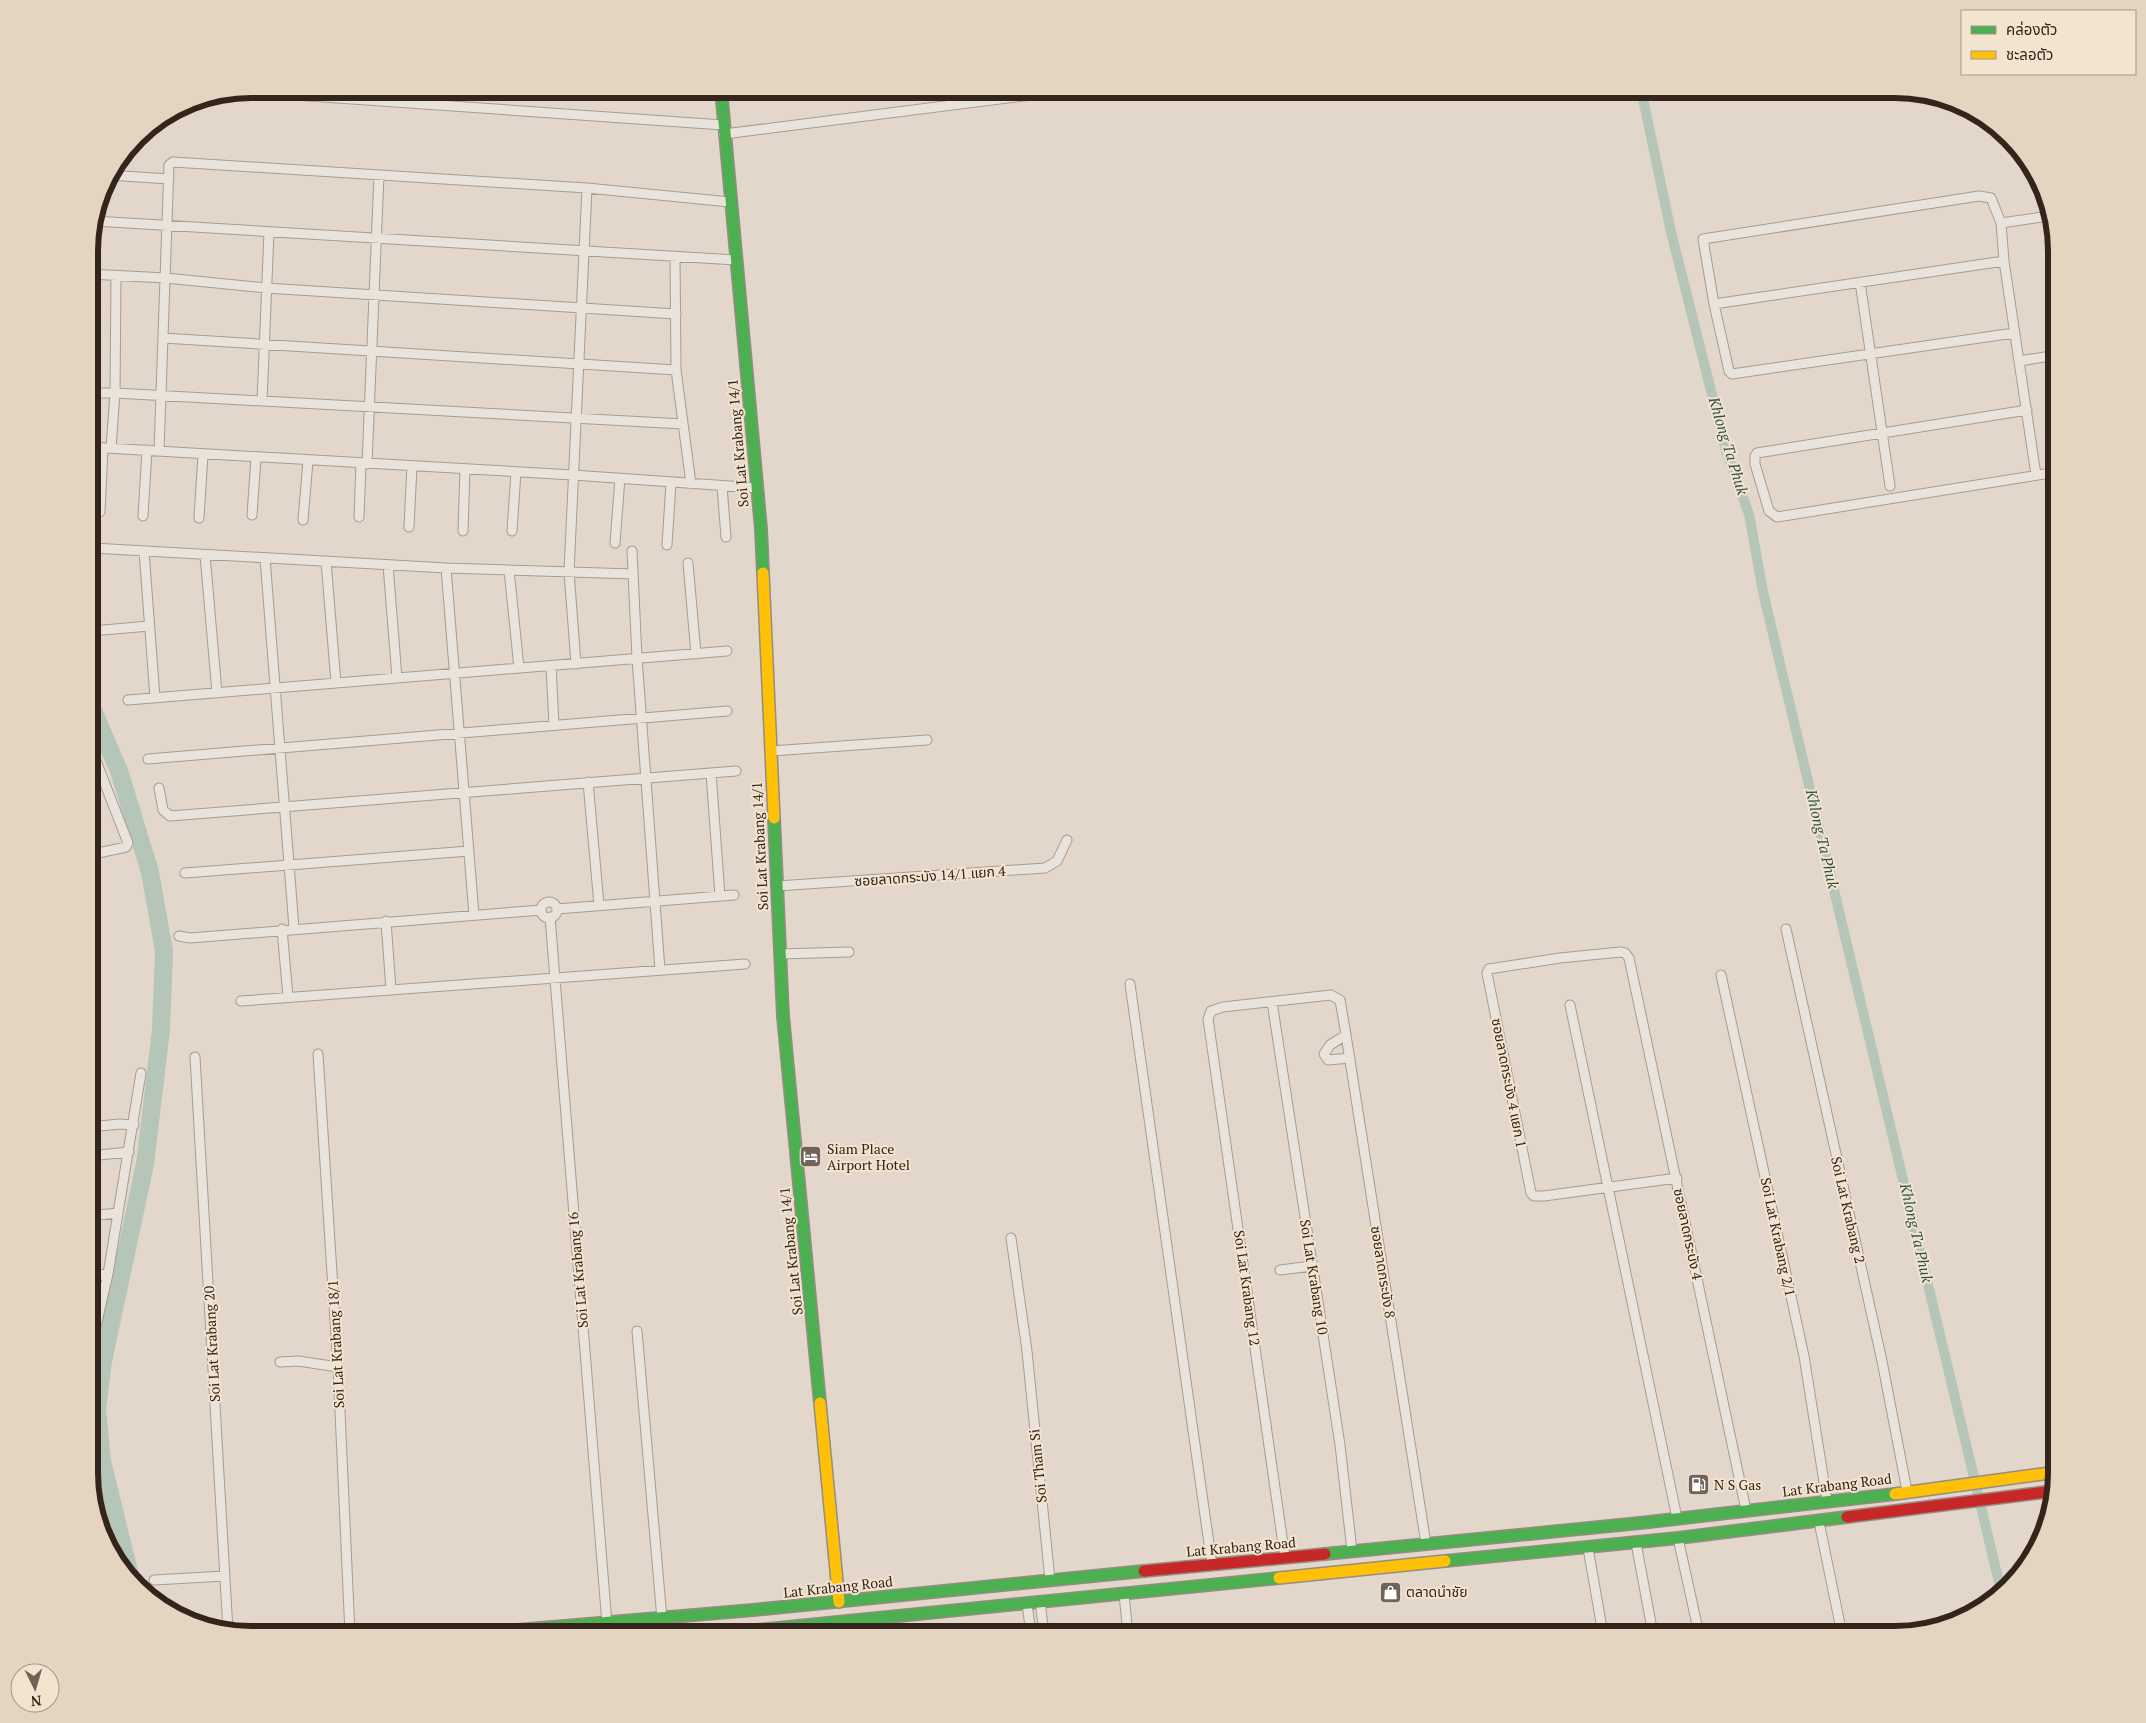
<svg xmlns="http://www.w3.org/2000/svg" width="2146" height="1723" viewBox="0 0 2146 1723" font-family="'PT Serif','Noto Sans Thai',serif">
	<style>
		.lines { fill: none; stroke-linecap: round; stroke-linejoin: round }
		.canal { stroke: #b5c6b9; stroke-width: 10 }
		.river { stroke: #b5c6b9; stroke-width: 18 }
		.street-casing { stroke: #a79c93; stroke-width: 11 }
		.fast-casing { stroke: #968c83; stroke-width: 14 }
		.slow-casing { stroke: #968c83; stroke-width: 14 }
		.jam-casing { stroke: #968c83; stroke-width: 14 }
		.street { stroke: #eae3db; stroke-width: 9 }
		.fast { stroke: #4caf50; stroke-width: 11 }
		.slow { stroke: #ffc107; stroke-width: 11 }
		.jam { stroke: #c62828; stroke-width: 11 }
		.labels { text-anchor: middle; stroke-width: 4; stroke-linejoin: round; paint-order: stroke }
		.street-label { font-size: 14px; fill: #34241c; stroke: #f3e4cf }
		.poi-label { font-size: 14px; fill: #34241c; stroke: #f3e4cf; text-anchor: start }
		.water-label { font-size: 15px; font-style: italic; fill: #2c534b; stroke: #f3e4cf }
		.rim { fill: none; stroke: #34241c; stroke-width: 6 }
	</style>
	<rect width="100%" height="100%" fill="#e2d7ca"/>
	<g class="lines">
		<path class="canal" d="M1641 89 1671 232 1726 450 1749 514 1763 592 2001 1591"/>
		<path class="river" d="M89 701 119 771 150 872 164 951 161 1030 145 1164 103 1361 97 1408 102 1461 130 1576"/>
		<defs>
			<path id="street" d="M1672 89 1673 94
				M237 91 723 125
				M724 134 1078 89
				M108 175 169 179
				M94 221 736 260
				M2001 223 2049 216
				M675 256 676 370 691 484
				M89 274 166 278 266 288 676 314
				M1860 282 1890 486
				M1714 304 2004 261
				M2014 333 1732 374 1729 371 1714 304 1703 239 1979 196 1991 198 2001 223 2004 261 2036 475
				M163 338 676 370
				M2019 361 2057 355
				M89 393H115L683 424
				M262 401 269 232
				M2027 410 1757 453 1755 456V464L1769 511 1777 517 2057 472
				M89 447 573 475 758 488
				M111 448 115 393 116 276
				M159 451 169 165 173 162 587 188 730 202
				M367 464 379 175
				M722 486 726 537
				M100 512 103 448
				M252 515 256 458
				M143 516 147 450
				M359 517 361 464
				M199 518 203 455
				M303 520 308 461
				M409 527 412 466
				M463 531 465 469
				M512 531 516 472
				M615 543 620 478
				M667 545 671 483
				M93 548 446 568 633 574
				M144 551 155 698
				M632 551 637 658 660 970
				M205 555 217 693
				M265 558 294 928
				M326 561 336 683
				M688 563 696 654
				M388 565 397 678
				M446 568 474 915
				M509 570 519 668
				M92 631 149 626
				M576 664 569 572 587 188
				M551 666 554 725
				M128 700 727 651
				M771 751 927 740
				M148 759 727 711
				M711 773 720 896
				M89 778 101 776
				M588 782 599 905
				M159 788 163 810 170 816 736 771
				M89 855 126 847 128 843 89 743
				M185 873 469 851
				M777 886 1045 868 1057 861 1067 840
				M541 910a8 8 0 1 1 16 0a8 8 0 1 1-16 0Z
				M557 909 734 895
				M550 917 607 1624
				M386 921 391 990
				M282 929 288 997
				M1786 929 1882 1361 1907 1491
				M179 936 190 938 541 910
				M780 954 849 952
				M1721 975 1804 1356 1827 1501
				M1130 984 1212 1565
				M241 1001 745 964
				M1272 1002 1340 1445 1352 1551
				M1570 1005 1677 1518
				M1346 1035 1330 1045 1324 1054 1328 1060 1350 1058
				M318 1054 338 1367 350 1634
				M195 1057 228 1631
				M89 1127 120 1124 134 1125
				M89 1156 129 1152
				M1677 1178 1544 1196H1534L1531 1193 1487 973 1489 969 1560 958 1620 952 1625 953 1629 958 1746 1510
				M89 1216 118 1213
				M1011 1238 1027 1351 1050 1580
				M1280 1270 1312 1266
				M89 1276 108 1274
				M637 1331 662 1619
				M280 1362 298 1361 338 1367
				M89 1370 94 1335 108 1274 141 1073
				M1819 1522 1842 1634
				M1678 1538 1699 1634
				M1636 1543 1653 1634
				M1588 1548 1603 1634
				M1285 1558 1208 1019 1211 1011 1223 1007 1331 995 1340 1000 1346 1035 1426 1544
				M154 1580 225 1576
				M1124 1594 1128 1634
				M1040 1602 1044 1634
				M1027 1604 1031 1634
				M875 1619 876 1634
				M858 1621 859 1634
				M209 1627 228 1626"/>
			<path id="fast" d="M721 89 761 529 763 573
				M774 818 783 1016 820 1403
				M1325 1554 1640 1523 1895 1494
				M1445 1561 1678 1538 1847 1517
				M471 1634 753 1610 1144 1571
				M718 1634 1279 1578"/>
			<path id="slow" d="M763 573 774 818
				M820 1403 839 1602
				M1895 1494 2057 1472
				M1279 1578 1445 1561"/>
			<path id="jam" d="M1847 1517 2054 1491
				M1144 1571 1325 1554"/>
		</defs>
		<use href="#street" class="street-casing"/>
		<use href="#fast" class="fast-casing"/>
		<use href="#slow" class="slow-casing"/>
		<use href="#jam" class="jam-casing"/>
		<use href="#street" class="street"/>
		<use href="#fast" class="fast"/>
		<use href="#slow" class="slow"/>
		<use href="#jam" class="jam"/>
	</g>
	<defs>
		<symbol id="hotel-square" viewBox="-11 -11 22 22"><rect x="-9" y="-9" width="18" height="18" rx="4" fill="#716359" stroke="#f3e4cf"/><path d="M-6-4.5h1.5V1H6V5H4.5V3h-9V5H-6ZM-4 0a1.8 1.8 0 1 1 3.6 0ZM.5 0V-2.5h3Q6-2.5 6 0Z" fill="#fff"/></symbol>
		<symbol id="fuel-square" viewBox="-11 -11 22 22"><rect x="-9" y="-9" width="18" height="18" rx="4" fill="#716359" stroke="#f3e4cf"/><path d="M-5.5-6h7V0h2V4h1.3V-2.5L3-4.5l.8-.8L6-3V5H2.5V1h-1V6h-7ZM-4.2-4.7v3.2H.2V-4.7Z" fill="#fff"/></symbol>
		<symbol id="shop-square" viewBox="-11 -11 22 22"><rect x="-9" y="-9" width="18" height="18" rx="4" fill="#716359" stroke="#f3e4cf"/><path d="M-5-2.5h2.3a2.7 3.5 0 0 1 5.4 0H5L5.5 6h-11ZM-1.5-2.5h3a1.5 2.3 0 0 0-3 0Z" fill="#fff"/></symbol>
	</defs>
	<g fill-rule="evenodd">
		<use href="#hotel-square" x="798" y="1144" width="25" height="25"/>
		<use href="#fuel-square" x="1686" y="1472" width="25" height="25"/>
		<use href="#shop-square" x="1378" y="1580" width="25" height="25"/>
	</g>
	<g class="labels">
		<g class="street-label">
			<text transform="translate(738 443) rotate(-95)" y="5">Soi Lat Krabang 14/1</text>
			<text transform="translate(760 846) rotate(-93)" y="5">Soi Lat Krabang 14/1</text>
			<text transform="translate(930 876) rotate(-4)" y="5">ซอยลาดกระบัง 14/1 แยก 4</text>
			<text transform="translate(1509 1083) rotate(79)" y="5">ซอยลาดกระบัง 4 แยก 1</text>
			<text transform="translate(1848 1210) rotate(77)" y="5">Soi Lat Krabang 2</text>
			<text transform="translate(1688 1234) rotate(78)" y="5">ซอยลาดกระบัง 4</text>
			<text transform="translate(1778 1237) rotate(78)" y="5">Soi Lat Krabang 2/1</text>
			<text transform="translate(791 1251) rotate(-96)" y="5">Soi Lat Krabang 14/1</text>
			<text transform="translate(578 1270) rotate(-95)" y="5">Soi Lat Krabang 16</text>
			<text transform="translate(1383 1272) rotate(81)" y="5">ซอยลาดกระบัง 8</text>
			<text transform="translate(1314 1277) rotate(81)" y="5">Soi Lat Krabang 10</text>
			<text transform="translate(1247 1288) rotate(82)" y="5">Soi Lat Krabang 12</text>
			<text transform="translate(212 1344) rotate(-93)" y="5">Soi Lat Krabang 20</text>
			<text transform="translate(336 1344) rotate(-93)" y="5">Soi Lat Krabang 18/1</text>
			<text transform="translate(1038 1466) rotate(-96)" y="5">Soi Tham Si</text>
			<text transform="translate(1837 1485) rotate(-7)" y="5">Lat Krabang Road</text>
			<text transform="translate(1241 1547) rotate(-5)" y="5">Lat Krabang Road</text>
			<text transform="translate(838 1587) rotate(-6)" y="5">Lat Krabang Road</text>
		</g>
		<g class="poi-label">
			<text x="827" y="1154">Siam Place<tspan x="827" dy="16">Airport Hotel</tspan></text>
			<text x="1714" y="1490">N S Gas</text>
			<text x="1406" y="1597">ตลาดนำชัย</text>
		</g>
		<g class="water-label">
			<text transform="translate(1728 446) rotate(73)" y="5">Khlong Ta Phuk</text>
			<text transform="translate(1822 839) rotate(77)" y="5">Khlong Ta Phuk</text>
			<text transform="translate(1916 1233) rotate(77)" y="5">Khlong Ta Phuk</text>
		</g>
	</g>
	<path d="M0 0H2146V1723H0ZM251 98H1895A153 153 0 0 1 2048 251V1473A153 153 0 0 1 1895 1626H251A153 153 0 0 1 98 1473V251A153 153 0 0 1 251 98Z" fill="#e4d5c1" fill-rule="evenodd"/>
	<path class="rim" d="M251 98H1895A153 153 0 0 1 2048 251V1473A153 153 0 0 1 1895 1626H251A153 153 0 0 1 98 1473V251A153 153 0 0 1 251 98Z"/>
	<rect x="1961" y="10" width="175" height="65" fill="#f3e4cf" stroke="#a79787"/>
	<rect x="1971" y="26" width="25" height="8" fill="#4caf50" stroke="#a79787"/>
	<text x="2006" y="35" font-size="15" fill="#34241c">คล่องตัว</text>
	<rect x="1971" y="51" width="25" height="8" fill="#ffc107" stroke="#a79787"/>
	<text x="2006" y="60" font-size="15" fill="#34241c">ชะลอตัว</text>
	<g transform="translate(35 1688) rotate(175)"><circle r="24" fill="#f3e4cf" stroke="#a79787"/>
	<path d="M0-4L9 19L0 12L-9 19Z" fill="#716359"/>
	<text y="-8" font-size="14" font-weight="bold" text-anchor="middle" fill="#34241c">N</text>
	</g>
</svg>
